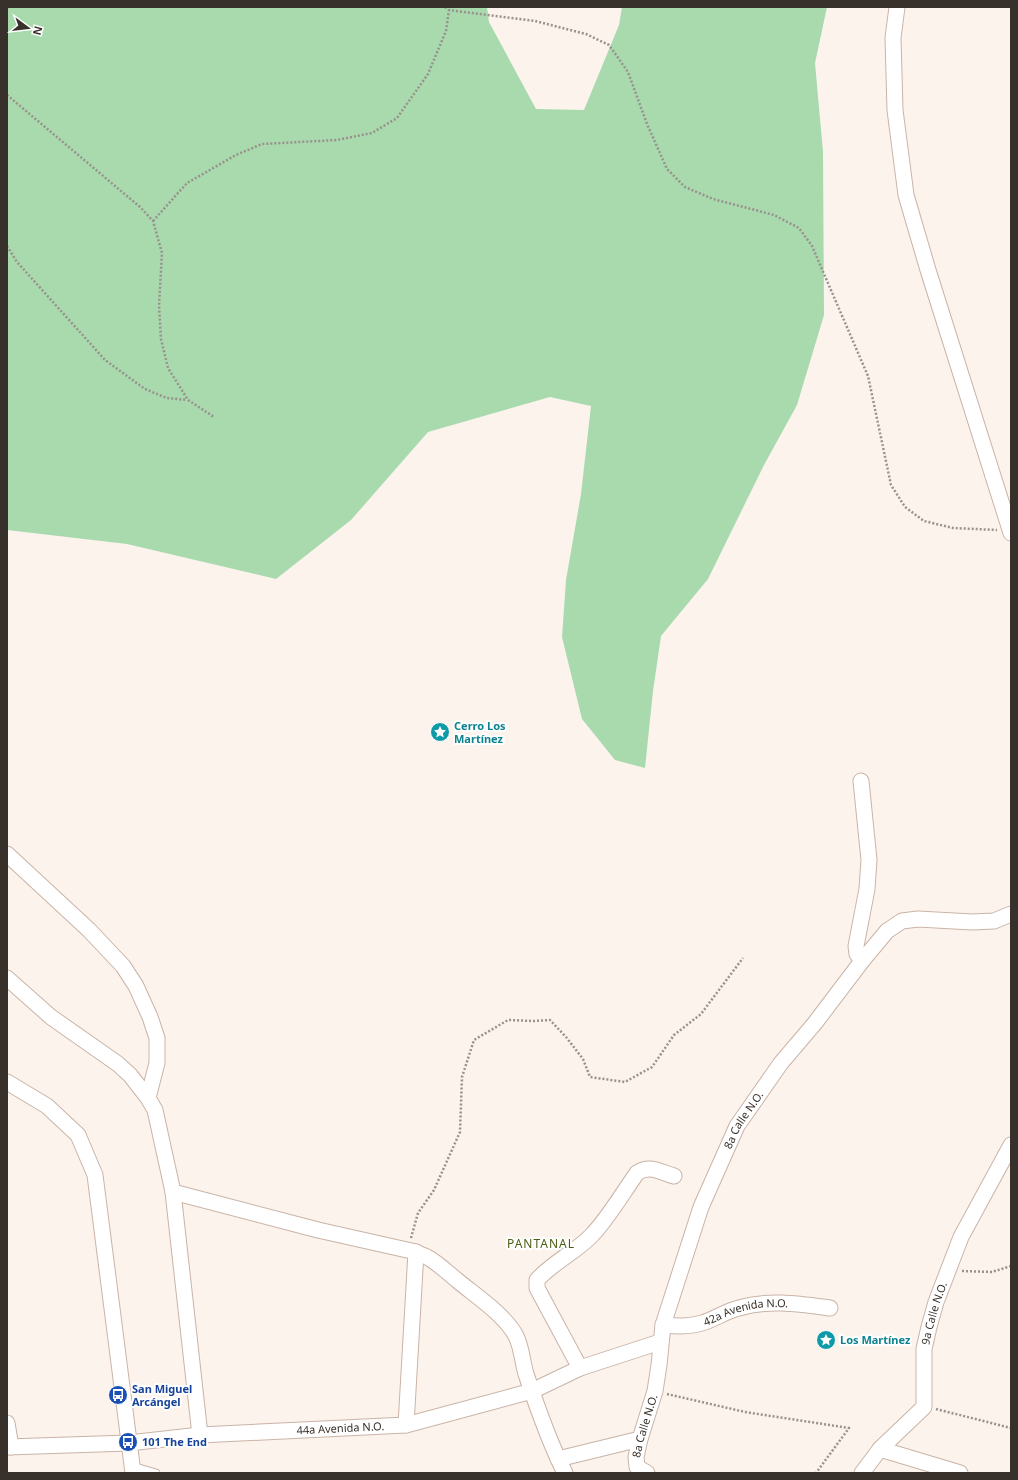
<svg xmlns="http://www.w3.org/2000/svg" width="1018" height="1480" viewBox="0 0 1018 1480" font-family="'Noto Sans',sans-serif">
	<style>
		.green { fill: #a8daae }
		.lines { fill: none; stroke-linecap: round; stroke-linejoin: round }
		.lane-casing { stroke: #c9b4a6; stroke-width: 9 }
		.street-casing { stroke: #c9b4a6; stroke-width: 17 }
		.path { stroke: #99918b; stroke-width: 2.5; stroke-dasharray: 2 2; stroke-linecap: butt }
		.lane { stroke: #fff; stroke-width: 7 }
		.street { stroke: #fff; stroke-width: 15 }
		.labels { text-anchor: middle; stroke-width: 4; stroke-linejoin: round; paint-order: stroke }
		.culture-label { font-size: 11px; font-weight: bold; fill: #0d838f; stroke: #fff; text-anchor: start }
		.street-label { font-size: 11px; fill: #38302a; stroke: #fff }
		.transit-label { font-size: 11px; font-weight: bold; fill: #164399; stroke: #fff; text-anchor: start }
		.neighbourhood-label { font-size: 12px; letter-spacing: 1px; fill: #4a5d13; stroke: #fff }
	</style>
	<rect width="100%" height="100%" fill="#fcf3ed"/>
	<path class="green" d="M7 7H487L489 22 536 109 584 110 619 25 622 7H827L815 63 823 152 824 315 797 405 764 465 708 579 661 636 653 691 645 768 615 760 582 719 562 637 566 580 581 494 591 406 550 397 428 432 351 520 276 579 127 544 7 530Z"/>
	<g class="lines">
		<defs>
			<path id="lane" d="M132 1466 156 1473"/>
			<g id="street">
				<path d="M897 7 893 38 895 110 906 195 928 270 1011 533"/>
				<path d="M861 781 869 860 867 889 856 946 857 954 862 961"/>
				<path d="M7 854 89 930 123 966 136 986 150 1017 157 1038V1063L148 1098"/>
				<path d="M7 978 51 1017 118 1064 130 1075 148 1098 155 1110 173 1192 200 1435"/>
				<path d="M7 1082 47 1106 78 1135 95 1175 133 1473"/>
				<path d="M173 1192 318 1230 416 1252C419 1254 423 1255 427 1257 438 1263 448 1273 458 1281 476 1296 505 1315 516 1336 522 1348 522 1361 526 1374 537 1407 549 1442 565 1473"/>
				<path id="s1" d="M663 1325C676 1326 689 1327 702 1323 715 1319 726 1311 739 1308 769 1299 800 1304 830 1308"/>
				<path d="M580 1368 537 1288V1280C553 1262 576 1252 592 1235 609 1217 622 1194 637 1173 649 1164 660 1172 674 1176"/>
				<path d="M7 1423 11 1447"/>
				<path d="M406 1425 416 1252"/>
				<path id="s2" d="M7 1447 129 1443 200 1435 406 1425 532 1391 580 1368 660 1342"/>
				<path d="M880 1449 960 1473"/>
				<path d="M558 1459 640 1439"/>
				<path id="s3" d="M647 1473 637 1467 636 1457 640 1439 655 1391 659 1365 663 1325 701 1207 737 1126 781 1063 815 1023 862 961 887 931 902 921 918 919 972 922 994 921 1011 914"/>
				<path id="s4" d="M862 1473 880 1449 924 1407V1349L929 1327 936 1302 961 1237 1011 1145"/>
			</g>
		</defs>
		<use href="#lane" class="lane-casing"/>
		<use href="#street" class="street-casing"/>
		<path class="path" d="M445 7 449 10 535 21 586 34 609 45 628 72 647 124 667 169 685 187 713 199 774 215 799 228 812 246 868 376 891 485 905 507 924 521 953 528 997 530
			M7 8 8 7
			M7 95 140 207 153 221 162 253 159 306 161 339 168 368 188 400 214 417
			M153 221 187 183 236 155 262 144 337 140 372 133 397 118 428 74 446 31 449 10
			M7 246 17 262 105 360 145 389 167 398 187 400
			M411 1238 418 1213 434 1190 460 1132 462 1077 474 1040 508 1020 533 1021 550 1020 566 1037 583 1059 590 1077 625 1082 652 1067 674 1035 701 1014 743 958
			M962 1271 992 1272 1011 1266
			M667 1394 745 1412 849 1428 816 1473
			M936 1409 1011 1428"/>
		<use href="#lane" class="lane"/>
		<use href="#street" class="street"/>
	</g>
	<defs>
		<symbol id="sight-disc" viewBox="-11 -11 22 22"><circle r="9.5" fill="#0f9aa8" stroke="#fff"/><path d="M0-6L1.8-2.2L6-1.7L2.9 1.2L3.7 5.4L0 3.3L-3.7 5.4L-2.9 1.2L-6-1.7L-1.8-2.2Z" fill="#fff"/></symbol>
		<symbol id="bus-disc" viewBox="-11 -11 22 22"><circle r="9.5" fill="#1a4fb4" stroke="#fff"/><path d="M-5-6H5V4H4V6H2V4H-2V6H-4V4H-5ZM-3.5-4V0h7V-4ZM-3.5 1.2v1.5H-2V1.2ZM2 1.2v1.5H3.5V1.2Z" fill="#fff"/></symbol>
	</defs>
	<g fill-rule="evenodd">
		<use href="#sight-disc" x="429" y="721" width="22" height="22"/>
		<use href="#sight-disc" x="815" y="1329" width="22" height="22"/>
		<use href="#bus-disc" x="107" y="1384" width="22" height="22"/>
		<use href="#bus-disc" x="117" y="1431" width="22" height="22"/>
	</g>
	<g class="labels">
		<g class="culture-label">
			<text x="454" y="730">Cerro Los<tspan x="454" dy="13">Martínez</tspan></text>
			<text x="840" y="1344">Los Martínez</text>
		</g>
		<g class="street-label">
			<text dy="4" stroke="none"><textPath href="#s3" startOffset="378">8a Calle N.O.</textPath></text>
			<text dy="4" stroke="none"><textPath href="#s1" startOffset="85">42a Avenida N.O.</textPath></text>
			<text dy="4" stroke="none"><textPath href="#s4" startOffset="186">9a Calle N.O.</textPath></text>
			<text dy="4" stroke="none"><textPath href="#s3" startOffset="54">8a Calle N.O.</textPath></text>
			<text dy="4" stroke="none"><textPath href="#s2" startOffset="334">44a Avenida N.O.</textPath></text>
		</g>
		<g class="transit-label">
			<text x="132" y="1393">San Miguel<tspan x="132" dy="13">Arcángel</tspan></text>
			<text x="142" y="1446">101 The End</text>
		</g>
		<g class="neighbourhood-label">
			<text x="541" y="1248">PANTANAL</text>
		</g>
	</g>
	<rect width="1018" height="1480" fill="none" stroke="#38302a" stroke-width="16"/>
	<g transform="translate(28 28) rotate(105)" stroke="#ffffff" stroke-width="3" paint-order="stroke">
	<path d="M0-3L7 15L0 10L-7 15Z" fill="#38302a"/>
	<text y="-6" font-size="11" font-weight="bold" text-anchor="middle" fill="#38302a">N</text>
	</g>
</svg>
